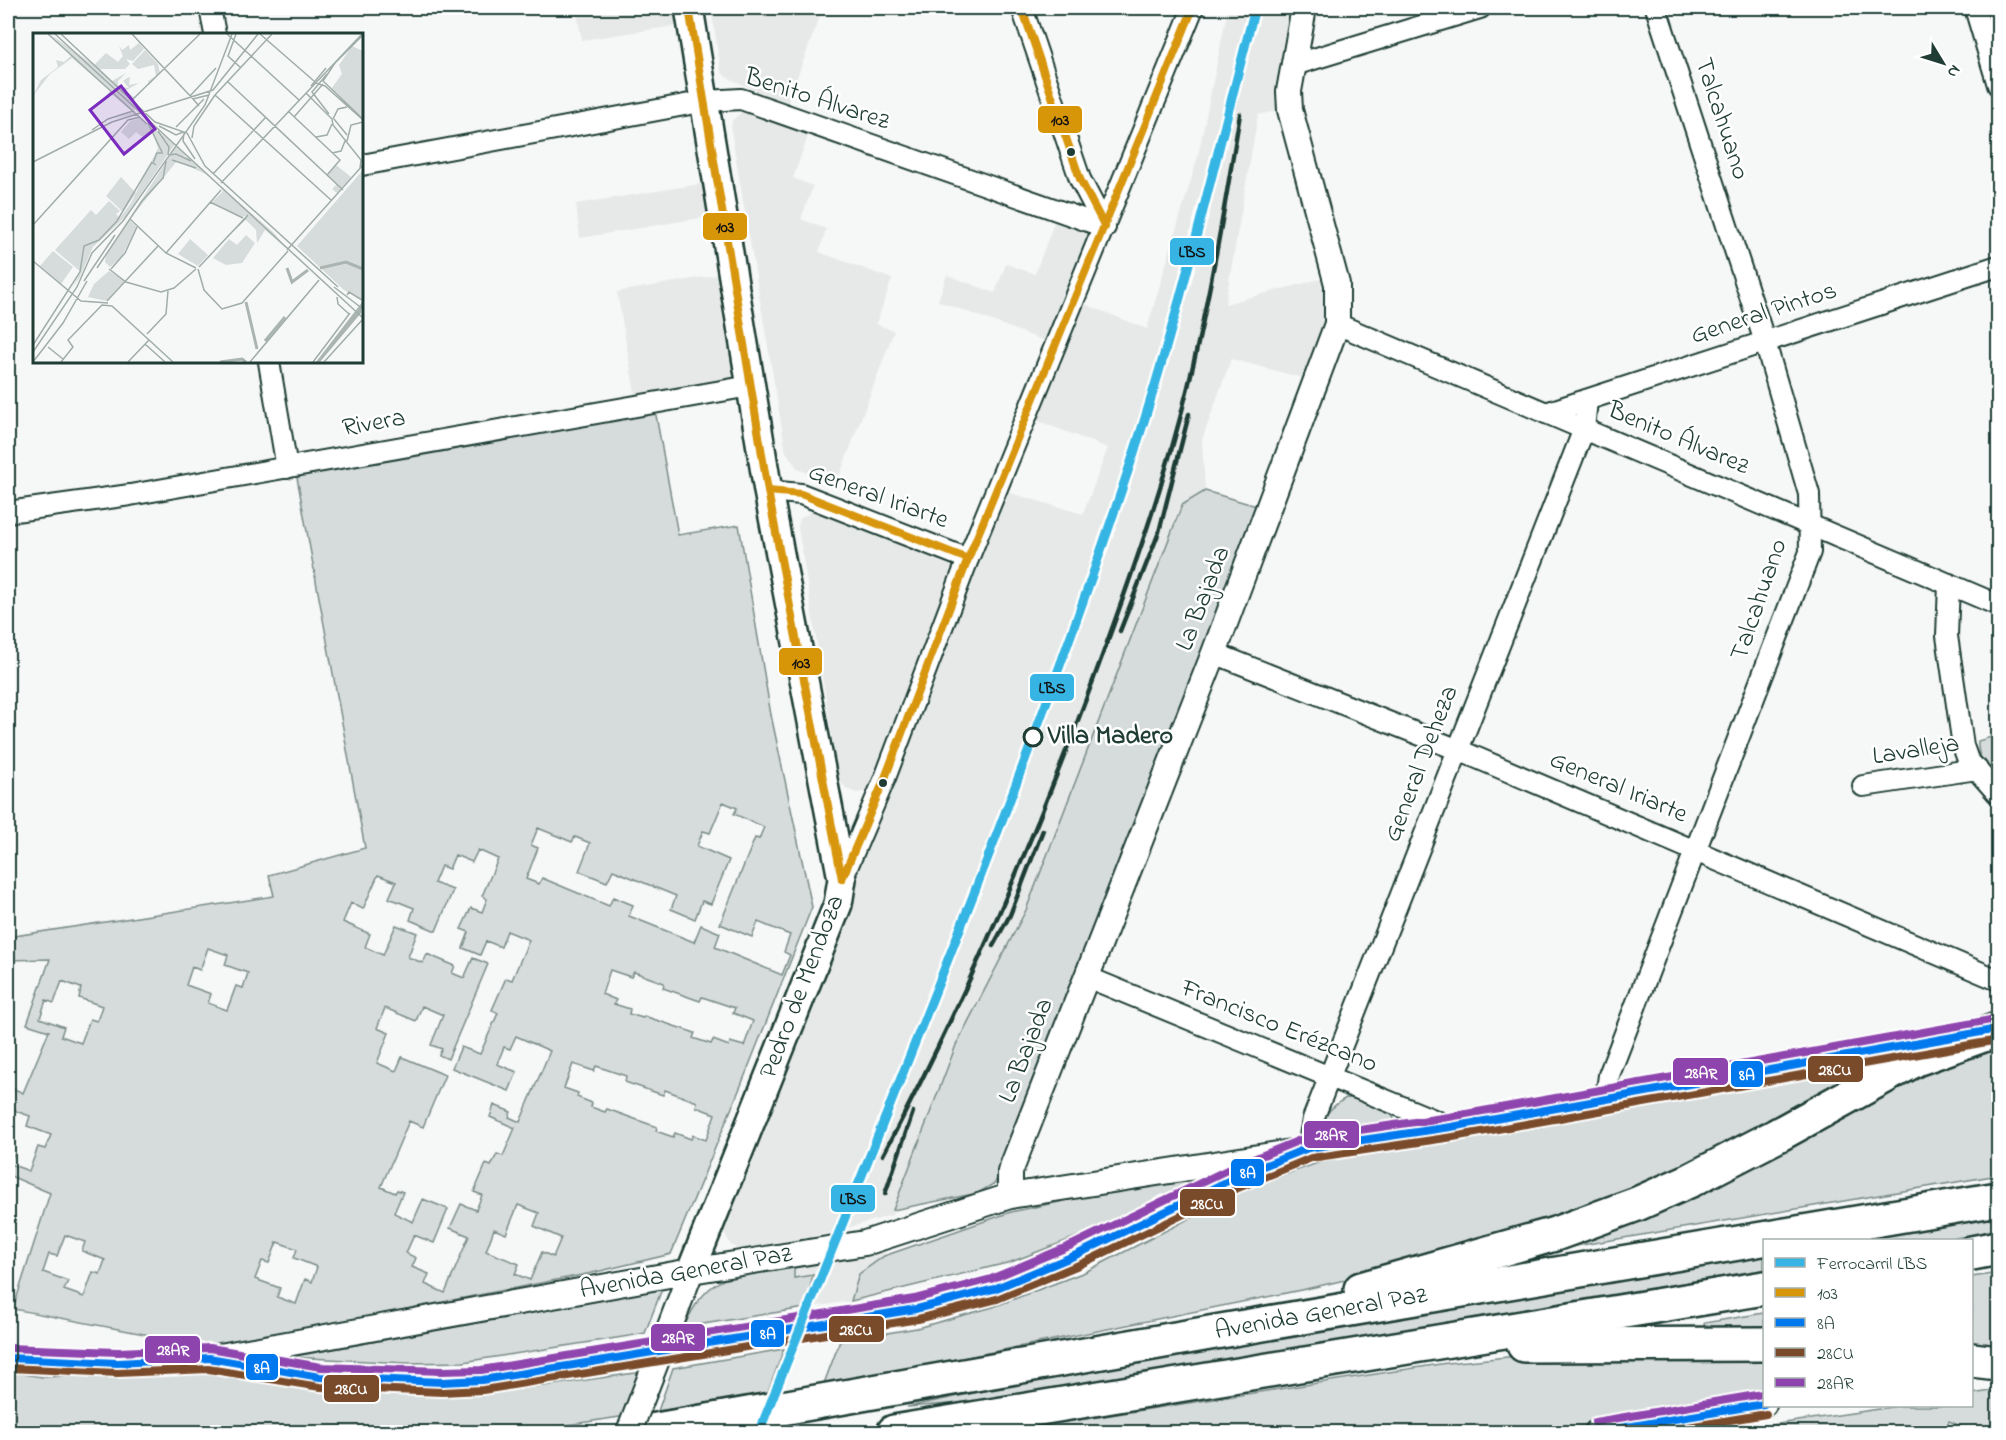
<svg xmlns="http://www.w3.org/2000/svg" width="2006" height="1440" font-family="'Indie Flower',sans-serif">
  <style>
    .built { fill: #e6e9e8 }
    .green { fill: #d6dcdb; stroke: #7a8c88; stroke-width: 1.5; fill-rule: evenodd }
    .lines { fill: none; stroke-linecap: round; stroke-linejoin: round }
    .minor-casing { stroke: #1f3d34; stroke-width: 24 }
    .tertiary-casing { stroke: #1f3d34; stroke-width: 28 }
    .secondary-casing { stroke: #1f3d34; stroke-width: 32 }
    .motorway-casing { stroke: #1f3d34; stroke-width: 38 }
    .minor { stroke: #fff; stroke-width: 20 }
    .tertiary { stroke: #fff; stroke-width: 24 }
    .secondary { stroke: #fff; stroke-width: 27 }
    .motorway { stroke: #fff; stroke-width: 33 }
    .rail { stroke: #1f3d34; stroke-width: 4.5 }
    .tertiary-bridge-casing { stroke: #1f3d34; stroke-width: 28; stroke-linecap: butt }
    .tertiary-bridge { stroke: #fff; stroke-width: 24 }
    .bus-1-casing { stroke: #fff; stroke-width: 12 }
    .bus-2-casing { stroke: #fff; stroke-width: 12 }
    .bus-3-casing { stroke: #fff; stroke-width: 12 }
    .bus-4-casing { stroke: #fff; stroke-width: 12 }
    .bus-1 { stroke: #d79608; stroke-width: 8 }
    .bus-2 { stroke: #0079ef; stroke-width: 8 }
    .bus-3 { stroke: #7a4b2a; stroke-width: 8 }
    .bus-4 { stroke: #8e44ad; stroke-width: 8 }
    .rail-1-casing { stroke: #fff; stroke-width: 14 }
    .rail-1 { stroke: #36b5e4; stroke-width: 9 }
    .bus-dot { fill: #1f3d34; stroke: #fff; stroke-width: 2 }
    .stop-dot { fill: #fff; stroke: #1f3d34; stroke-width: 3 }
    .labels { text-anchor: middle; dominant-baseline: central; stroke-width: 5; stroke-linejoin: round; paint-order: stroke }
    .street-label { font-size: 26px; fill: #1f3d34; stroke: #fff }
    .stop-label { font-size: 26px; font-weight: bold; fill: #1f3d34; stroke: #fff; text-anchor: start }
    .inset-river { fill: none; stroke: #aab5b1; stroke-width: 3 }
    .inset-road { fill: none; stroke: #a0ada9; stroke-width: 1.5 }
    .view { fill: #7b2cbf; fill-opacity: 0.15; stroke: #7b2cbf; stroke-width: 3 }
    .inset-edge { fill: none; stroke: #1f3d34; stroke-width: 3 }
    .line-badge { stroke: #fff; stroke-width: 2 }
    .badge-label { font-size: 16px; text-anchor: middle; font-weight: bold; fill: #fff }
    .pale-badge-label { font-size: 16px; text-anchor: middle; font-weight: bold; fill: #111 }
  </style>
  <rect width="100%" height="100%" fill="#f6f7f7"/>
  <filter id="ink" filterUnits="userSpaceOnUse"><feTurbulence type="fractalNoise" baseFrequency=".0167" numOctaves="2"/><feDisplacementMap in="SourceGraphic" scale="12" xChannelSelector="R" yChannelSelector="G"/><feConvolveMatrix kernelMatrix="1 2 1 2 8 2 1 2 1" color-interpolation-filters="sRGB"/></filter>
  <g filter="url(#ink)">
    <g class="built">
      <polygon points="576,8 678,8 681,25 582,40"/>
      <polygon points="711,8 823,8 787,104 726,77 721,71"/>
      <polygon points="1228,8 1296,8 1282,110 1258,115 1225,304 1328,277 1333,294 1311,380 1231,359 1202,440 1205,491 1182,505 1026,910 995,968 892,1215 830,1233 741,1250 731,1245 721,1226 728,1200 1006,492 1083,514 1108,448 1036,420 1082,303 1147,329 1198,156"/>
      <polygon points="744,110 810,130 793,178 813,186 801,219 826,229 819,252 892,279 876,324 894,331 836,485 798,469 786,452 731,130 732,121"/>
      <polygon points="707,183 712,216 580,238 576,204"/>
      <polygon points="1055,220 1093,234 1051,343 938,301 947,275 995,293 1006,264 1035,274"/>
      <polygon points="722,274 738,373 736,379 636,399 617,292"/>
      <polygon points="813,510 953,563 957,568 873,783 866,791 857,793 847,789 839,780 798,527 800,519"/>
      <polygon points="885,1251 884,1256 859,1274 851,1301 805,1308 813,1276 794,1279 794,1266"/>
    </g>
    <g class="green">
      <path d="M655 410 678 535 739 525 771 715 812 907 742 1083 671 1254 592 1273 212 1347 8 1308V1300L15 1303 50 1193 8 1175V1153L13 1155 10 1164 29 1171 38 1147 45 1149 51 1135 27 1126 30 1116 10 1109 8 1116V1086L23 1093 49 1031 27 1024 50 959 8 960V937L274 896 269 875 365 848 296 472ZM723 802 737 808 734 814 764 827 759 839 755 838 720 924 752 937 758 922 790 935 784 952 790 955 782 975 715 947 720 933 701 925 694 942 629 916 633 905 613 897 609 906 542 878 539 884 526 879 538 848 531 845 538 828 572 842 575 837 590 843 579 871 607 882 613 870 676 896 671 909 695 919 702 901 711 904 729 860 697 846 703 831 710 833ZM478 850 498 859 482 896 487 899 482 912 471 908 461 929 469 932 463 948 480 955 486 941 501 947 507 931 529 940 512 980 506 978 492 1010 498 1013 480 1054 461 1047 452 1068 509 1091 517 1072 497 1064 504 1047 510 1049 516 1036 550 1051 520 1122 509 1117 511 1112 494 1105 490 1117 515 1128 503 1156 497 1154 491 1166 486 1164 474 1192 482 1195 476 1210 461 1204 450 1228 469 1236 445 1293 425 1284 429 1274 412 1267 416 1258 406 1253 414 1235 434 1243 448 1209 423 1199 413 1222 394 1213 403 1192 397 1190 395 1193 381 1187 409 1121 423 1127 445 1075 402 1057 396 1071 377 1063 389 1033 377 1028 385 1008 416 1021 422 1006 443 1015 431 1045 442 1049 439 1055 448 1059 488 964 473 958 464 978 452 973 455 966 427 954 423 963 408 957 417 933 396 925 383 955 365 947 370 934 343 922 351 903 363 909 378 875 396 882 389 898 414 908 410 920 436 931 453 890 434 883 441 866 449 869 455 855 472 862ZM208 948 228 955 225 965 248 973 243 988 236 986 227 1010 208 1003 211 994 186 985 192 967 200 970ZM610 970 631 977 634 972 664 983 663 988 700 1001 702 997 735 1008 733 1013 753 1021 744 1046 730 1042 729 1046 713 1040 711 1044 693 1038 695 1033 644 1016 643 1018 629 1014 630 1009 614 1004 616 1000 602 994ZM62 981 81 988 79 998 102 1006 97 1021 90 1019 81 1043 61 1036 64 1027 40 1018 46 1000 54 1003ZM573 1064 594 1071 596 1066 626 1076 625 1082 663 1095 665 1090 697 1102 696 1107 715 1114 706 1140 693 1135 691 1139 675 1133 673 1137 656 1131 657 1127 607 1109 605 1112 591 1107 592 1103 577 1097 578 1093 564 1088ZM518 1205 539 1213 534 1226 561 1238 553 1257 542 1252 530 1280 515 1274 519 1264 486 1251 494 1229 506 1234ZM65 1235 85 1242 82 1251 105 1260 100 1274 93 1272 84 1297 64 1290 68 1281 43 1272 49 1254 57 1256ZM277 1242 297 1249 294 1258 317 1267 312 1282 305 1279 296 1304 277 1297 280 1288 255 1279 262 1261 269 1263Z"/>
      <polygon points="1205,491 1260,507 995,1183 978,1193 893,1210 956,1045 1026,910 1182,505"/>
      <path d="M1998 735V775C1985 764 1977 759 1978 741Z"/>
      <polygon points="1998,1039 1998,1175 1546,1251"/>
      <polygon points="1887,1064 1668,1183 1491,1246 1306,1289 823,1386 840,1341 917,1328 993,1307 1085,1272 1253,1186 1326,1160"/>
      <path d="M1346 1098C1362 1098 1397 1105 1395 1127L1333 1134 1321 1125C1326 1112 1334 1105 1346 1098Z"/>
      <polygon points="1222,1168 1115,1222 1011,1262 851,1301 859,1274 884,1256 1011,1212"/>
      <polygon points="1998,1217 1998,1231 1943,1240 1858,1240"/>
      <polygon points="1764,1256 1764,1271 1138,1375 962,1403 907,1407 1026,1382"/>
      <path d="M794 1266V1278L813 1275 805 1308 684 1327C710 1268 737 1276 794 1266Z"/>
      <polygon points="1998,1273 1998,1350 1972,1350 1972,1277"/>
      <polygon points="662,1289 645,1333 629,1336 463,1362 407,1363 290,1357"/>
      <polygon points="1764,1313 1764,1330 1705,1329 1704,1323"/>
      <polygon points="784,1349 767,1394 658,1411 673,1368"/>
      <polygon points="1588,1349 1764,1351 1764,1397 1542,1432 1001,1432 1447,1363"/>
      <path d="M208 1370C286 1383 364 1396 444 1395 510 1393 577 1381 643 1372L626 1416 521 1432H8V1372L43 1377Z"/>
      <polygon points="1998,1390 1998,1432 1973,1432 1949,1421 1944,1432 1724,1432 1899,1406 1972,1406 1972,1394"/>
    </g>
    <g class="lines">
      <defs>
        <g id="minor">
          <polyline points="210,8 215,34"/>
          <polyline points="1022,8 1080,179 1105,227"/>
          <polyline points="1975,8 1998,85"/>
          <polyline points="1294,65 1480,8"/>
          <polyline points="362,165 706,101 741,99 1105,227"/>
          <polyline points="1337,324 1998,605"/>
          <polyline points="269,362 287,468"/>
          <polyline points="1546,413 1998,266"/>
          <polyline points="768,491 801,494 968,559"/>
          <polyline points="8,512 130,495 750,386"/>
          <polyline points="1949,584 1947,636 1963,746 1968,760 1998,794"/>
          <polyline points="1214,653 1456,749 1998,980"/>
          <polyline points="1863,786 1977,769"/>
          <polyline points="842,879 885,778 968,559 1193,8"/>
          <polyline points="1087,977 1451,1127"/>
          <polyline points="1606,1098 1609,1075 1810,552 1809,494 1765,342 1656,8"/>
          <polyline points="1308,1148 1313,1119 1584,429 1587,400"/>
        </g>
        <g id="tertiary">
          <polyline points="1010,1196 1010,1172 1214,653 1337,324 1337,284 1290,110 1289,91 1304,8"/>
          <polyline points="669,1329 691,1271"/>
          <polyline points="8,1358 118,1363 209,1358 691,1271 865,1243 1010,1196 1451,1127 1937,1040"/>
          <polyline points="226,1360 320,1377 442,1382 482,1380 916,1309 994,1289 1033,1274 1267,1164"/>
          <polyline points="1597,1432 1764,1404"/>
        </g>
        <polyline id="secondary" points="689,8 768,491 842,879 838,904 691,1271"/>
        <g id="motorway">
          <polyline points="1972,1253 1998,1248"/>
          <polyline points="1361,1289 1555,1234 1637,1204 1691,1180 1776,1136 1916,1059 1997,1030"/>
          <polyline points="1524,1345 1764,1344"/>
          <polyline points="1972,1360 1998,1363"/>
          <polyline points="645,1432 1221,1331 1998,1199"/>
          <polyline points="894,1432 1764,1288"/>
        </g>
      </defs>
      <use href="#minor" class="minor-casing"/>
      <use href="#tertiary" class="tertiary-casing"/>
      <use href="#secondary" class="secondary-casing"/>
      <use href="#motorway" class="motorway-casing"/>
      <use href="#minor" class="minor"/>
      <use href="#tertiary" class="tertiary"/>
      <use href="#secondary" class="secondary"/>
      <use href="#motorway" class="motorway"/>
      <g class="rail">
        <polyline points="1120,631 1159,532 1189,414"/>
        <polyline points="993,946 1010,915 1043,830"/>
        <path d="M883 1155C965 1001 1033 841 1094 678 1129 583 1164 486 1188 387 1210 296 1225 205 1240 114"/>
        <polyline points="885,1194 913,1112"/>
      </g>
      <defs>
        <polyline id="tertiary-bridge" points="629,1432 669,1329"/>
      </defs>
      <use href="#tertiary-bridge" class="tertiary-bridge-casing"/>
      <use href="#tertiary-bridge" class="tertiary-bridge"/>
      <defs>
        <g id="bus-1">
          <polyline points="689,8 768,491 842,879"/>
          <polyline points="1022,8 1080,179 1105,227"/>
          <polyline points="768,491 801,494 968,559"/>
          <polyline points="842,879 885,778 968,559 1193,8"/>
        </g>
        <g id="bus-2">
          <polyline points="8,1358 118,1363 209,1358 320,1377 442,1382 482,1380 916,1309 994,1289 1076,1255 1234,1178 1308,1148 1451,1127 1998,1029"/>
          <polyline points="1597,1432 1764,1404"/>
        </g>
        <g id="bus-3">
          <polyline points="8,1368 118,1373 208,1369 320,1387 442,1392 483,1390 918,1319 997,1299 1081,1264 1238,1188 1311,1158 1453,1137 1998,1040"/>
          <polyline points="1658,1432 1766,1414"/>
        </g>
        <g id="bus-4">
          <polyline points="8,1348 118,1352 210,1348 321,1367 442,1371 481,1370 914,1299 991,1279 1072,1245 1229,1169 1305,1138 1449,1117 1996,1019"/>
          <polyline points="1595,1422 1762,1394"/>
        </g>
      </defs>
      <use href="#bus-1" class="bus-1-casing"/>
      <use href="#bus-2" class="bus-2-casing"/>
      <use href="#bus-3" class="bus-3-casing"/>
      <use href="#bus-4" class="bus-4-casing"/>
      <use href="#bus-1" class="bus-1"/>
      <use href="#bus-2" class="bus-2"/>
      <use href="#bus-3" class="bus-3"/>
      <use href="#bus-4" class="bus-4"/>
      <defs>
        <path id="rail-1" d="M759 1432C887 1110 1022 790 1131 462 1180 313 1215 160 1255 8"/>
      </defs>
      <use href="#rail-1" class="rail-1-casing"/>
      <use href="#rail-1" class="rail-1"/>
    </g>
  </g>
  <g class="bus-dot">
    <circle cx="1071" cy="152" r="5"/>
    <circle cx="883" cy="783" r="5"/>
  </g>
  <circle class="stop-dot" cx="1033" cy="737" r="9"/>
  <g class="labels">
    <g class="street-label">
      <text transform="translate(817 100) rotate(18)">Benito Álvarez</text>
      <text transform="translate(1721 119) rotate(72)">Talcahuano</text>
      <text transform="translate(1764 314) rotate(-18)">General Pintos</text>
      <text transform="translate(374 424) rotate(-10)">Rivera</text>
      <text transform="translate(1678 439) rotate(23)">Benito Álvarez</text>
      <text transform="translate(878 497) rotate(20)">General Iriarte</text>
      <text transform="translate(1204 599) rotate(-69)">La Bajada</text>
      <text transform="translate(1760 600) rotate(-71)">Talcahuano</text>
      <text transform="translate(1916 751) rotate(-9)">Lavalleja</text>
      <text transform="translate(1422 764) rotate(-69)">General Deheza</text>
      <text transform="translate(1618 788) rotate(23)">General Iriarte</text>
      <text transform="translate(803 987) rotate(-69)">Pedro de Mendoza</text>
      <text transform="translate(1279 1027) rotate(22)">Francisco Erézcano</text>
      <text transform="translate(1027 1051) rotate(-69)">La Bajada</text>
      <text transform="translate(686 1273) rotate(-10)">Avenida General Paz</text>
      <text transform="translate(1321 1314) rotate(-10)">Avenida General Paz</text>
    </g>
    <g class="stop-label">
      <text x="1048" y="737">Villa Madero</text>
    </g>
  </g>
  <g transform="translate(33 33)">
    <rect width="330" height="330" fill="#f6f7f7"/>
    <path d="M17 1 61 32 73 20 85 29 90 23 86 13 89 17 96 12 97 17 106 10 111 16 100 28 93 26 97 31 92 36H67L79 48 93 40 85 48V52L88 54 96 55 90 48 94 45 97 44 96 52 106 50 92 58 101 64 109 58 101 66 102 81 81 86 100 79 77 60 71 64 77 58 39 25 17 41 0 63 8 47 25 34 23 27 31 29 38 23ZM319 13 330 18V85L298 56 309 41 306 32ZM112 17 125 31 127 40 116 52 115 48 123 43 121 32 105 36 99 31ZM107 85 142 111 92 184 60 214 47 244 39 255 48 239 22 217 58 177 63 182 76 168 87 178 83 181 87 185 98 170 125 115 119 99 112 106 103 99 96 106 88 99 97 88ZM143 113 154 122 149 124 155 123 177 143 144 128 96 187 104 194 88 225 77 234 72 229 73 222ZM303 132 318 144 304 160 299 156 304 151 294 142ZM330 137V263L328 266 311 257 264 213ZM88 144 103 160 90 179 73 163ZM187 153 241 200 254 216 232 197 224 210 223 197 211 185 216 182 208 184 179 169 190 158ZM213 202 222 210 209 230 193 232 180 225 196 206 204 212ZM157 206 175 222 165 233 145 221ZM20 218 40 234 28 251 7 233ZM76 238 92 248 74 268 55 264 61 251Z" fill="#d6dcdb"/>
    <path d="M330 268 328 280 287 329H283Z" fill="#aab5b1"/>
    <path class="inset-river" d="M254 235 259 249 275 237M287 235 313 229 330 236M213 269 224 316M232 308 252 284M187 329 209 326 213 329"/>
    <path class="inset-road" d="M15 1 114 91M22 1 330 285M28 1 122 89 154 100 172 133 305 254M99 1 160 66M194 1 266 67M203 1 195 23 208 35M227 1 281 48M330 2 302 30 290 48 330 86M294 41 279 59 296 81M194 48 310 157M283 50 292 53 330 87M278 53 293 35M273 60 299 86 300 92 328 127 327 135M182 62 298 167M182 62 239 1M157 63 183 35M100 66 167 1M166 73 160 66 176 62M255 78 307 127 294 142M261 84 290 51M300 86 305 76 314 74M301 86 314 102M115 90 129 119M126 93 143 102 150 99M143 94 171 66M59 97 75 86 100 78M125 98 136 114 135 122M151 100 150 108 162 126M283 104 294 102 299 91M159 105 161 93 182 62M314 108 318 92 330 89M299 120 308 118 312 108M136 122 143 121 158 128M139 127 163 135M0 129 79 89 180 57 225 1M123 132 120 130 124 120H130M180 141 233 84M130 146 133 128M188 150 329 1M177 169 210 185M97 186 133 220M0 192 95 87 107 84M194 204 213 185M254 217 330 132M0 228 48 268 75 270M166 234 215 182M64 235 109 168 130 145M163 235 133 220 188 157M76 236 93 249 128 259 141 255 163 236M78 236 92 220 104 194M165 236 171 257 189 276 209 270 255 218M51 248 82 202M301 254 330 276M314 262 316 259 329 267M304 264 305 271 316 281M74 268 125 213M114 301 133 281 135 258M112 311 132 329M0 312 47 239 51 213 66 207 84 188 119 129M15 314 30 326M0 319 44 254 59 220 90 188 172 72 199 1M0 329 30 290 54 248M28 329 40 314 35 307 69 272 79 273 140 329M95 329 116 307M217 329 286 247M280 329 317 280M291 329 330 286"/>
    <path class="view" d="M88 53 122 96 91 121 57 77Z"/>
    <rect width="330" height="330" class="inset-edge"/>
  </g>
  <g class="line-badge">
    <rect x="1037" y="105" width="46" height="29" rx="6" fill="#d79608"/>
    <rect x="702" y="212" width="46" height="29" rx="6" fill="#d79608"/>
    <rect x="1169" y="237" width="46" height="29" rx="6" fill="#36b5e4"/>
    <rect x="778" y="647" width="45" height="29" rx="6" fill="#d79608"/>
    <rect x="1029" y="673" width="46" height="29" rx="6" fill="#36b5e4"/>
    <rect x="1807" y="1055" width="57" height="28" rx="6" fill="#7a4b2a"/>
    <rect x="1672" y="1057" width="57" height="29" rx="6" fill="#8e44ad"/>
    <rect x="1730" y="1060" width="34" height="28" rx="6" fill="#0079ef"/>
    <rect x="1303" y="1120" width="57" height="29" rx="6" fill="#8e44ad"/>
    <rect x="1230" y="1158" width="35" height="29" rx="6" fill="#0079ef"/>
    <rect x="830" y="1184" width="46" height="29" rx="6" fill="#36b5e4"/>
    <rect x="1179" y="1188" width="57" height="29" rx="6" fill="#7a4b2a"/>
    <rect x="828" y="1315" width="57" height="28" rx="6" fill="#7a4b2a"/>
    <rect x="750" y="1319" width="35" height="29" rx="6" fill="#0079ef"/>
    <rect x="650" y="1323" width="56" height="29" rx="6" fill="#8e44ad"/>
    <rect x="144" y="1335" width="57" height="29" rx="6" fill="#8e44ad"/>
    <rect x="245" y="1353" width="34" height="28" rx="6" fill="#0079ef"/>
    <rect x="323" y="1374" width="57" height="29" rx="6" fill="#7a4b2a"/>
  </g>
  <g class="badge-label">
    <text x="1835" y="1075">28CU</text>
    <text x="1701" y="1078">28AR</text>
    <text x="1747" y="1080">8A</text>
    <text x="1331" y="1140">28AR</text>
    <text x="1248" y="1178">8A</text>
    <text x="1207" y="1209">28CU</text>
    <text x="856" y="1335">28CU</text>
    <text x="768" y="1339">8A</text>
    <text x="678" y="1343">28AR</text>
    <text x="173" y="1355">28AR</text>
    <text x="262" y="1373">8A</text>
    <text x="351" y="1394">28CU</text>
  </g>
  <g class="pale-badge-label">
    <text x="1060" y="125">103</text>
    <text x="725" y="232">103</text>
    <text x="1192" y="257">LBS</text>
    <text x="801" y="668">103</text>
    <text x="1052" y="693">LBS</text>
    <text x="853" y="1204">LBS</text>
  </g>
  <rect width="2006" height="1440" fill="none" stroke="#fff" stroke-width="30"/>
  <rect x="15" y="15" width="1976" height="1410" fill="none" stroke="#1f3d34" stroke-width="2" filter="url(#ink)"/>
  <rect x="1763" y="1239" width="210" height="168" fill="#ffffff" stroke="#a5b1ae" stroke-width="1.5"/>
  <rect x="1775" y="1258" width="30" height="9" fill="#36b5e4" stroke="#a5b1ae" stroke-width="1.5"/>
  <text x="1817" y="1269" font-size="18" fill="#1f3d34">Ferrocarril LBS</text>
  <rect x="1775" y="1288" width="30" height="9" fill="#d79608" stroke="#a5b1ae" stroke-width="1.5"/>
  <text x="1817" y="1299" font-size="18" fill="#1f3d34">103</text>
  <rect x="1775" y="1318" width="30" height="9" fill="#0079ef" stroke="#a5b1ae" stroke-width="1.5"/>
  <text x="1817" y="1329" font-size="18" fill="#1f3d34">8A</text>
  <rect x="1775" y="1348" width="30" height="9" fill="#7a4b2a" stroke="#a5b1ae" stroke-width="1.5"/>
  <text x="1817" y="1359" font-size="18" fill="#1f3d34">28CU</text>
  <rect x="1775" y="1378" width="30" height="9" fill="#8e44ad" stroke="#a5b1ae" stroke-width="1.5"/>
  <text x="1817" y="1389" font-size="18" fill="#1f3d34">28AR</text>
  <g transform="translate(1943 63) rotate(128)" stroke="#ffffff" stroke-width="4.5" paint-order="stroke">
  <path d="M0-4.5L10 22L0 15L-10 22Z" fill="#1f3d34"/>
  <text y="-9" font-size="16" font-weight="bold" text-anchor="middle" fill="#1f3d34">N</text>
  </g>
</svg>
